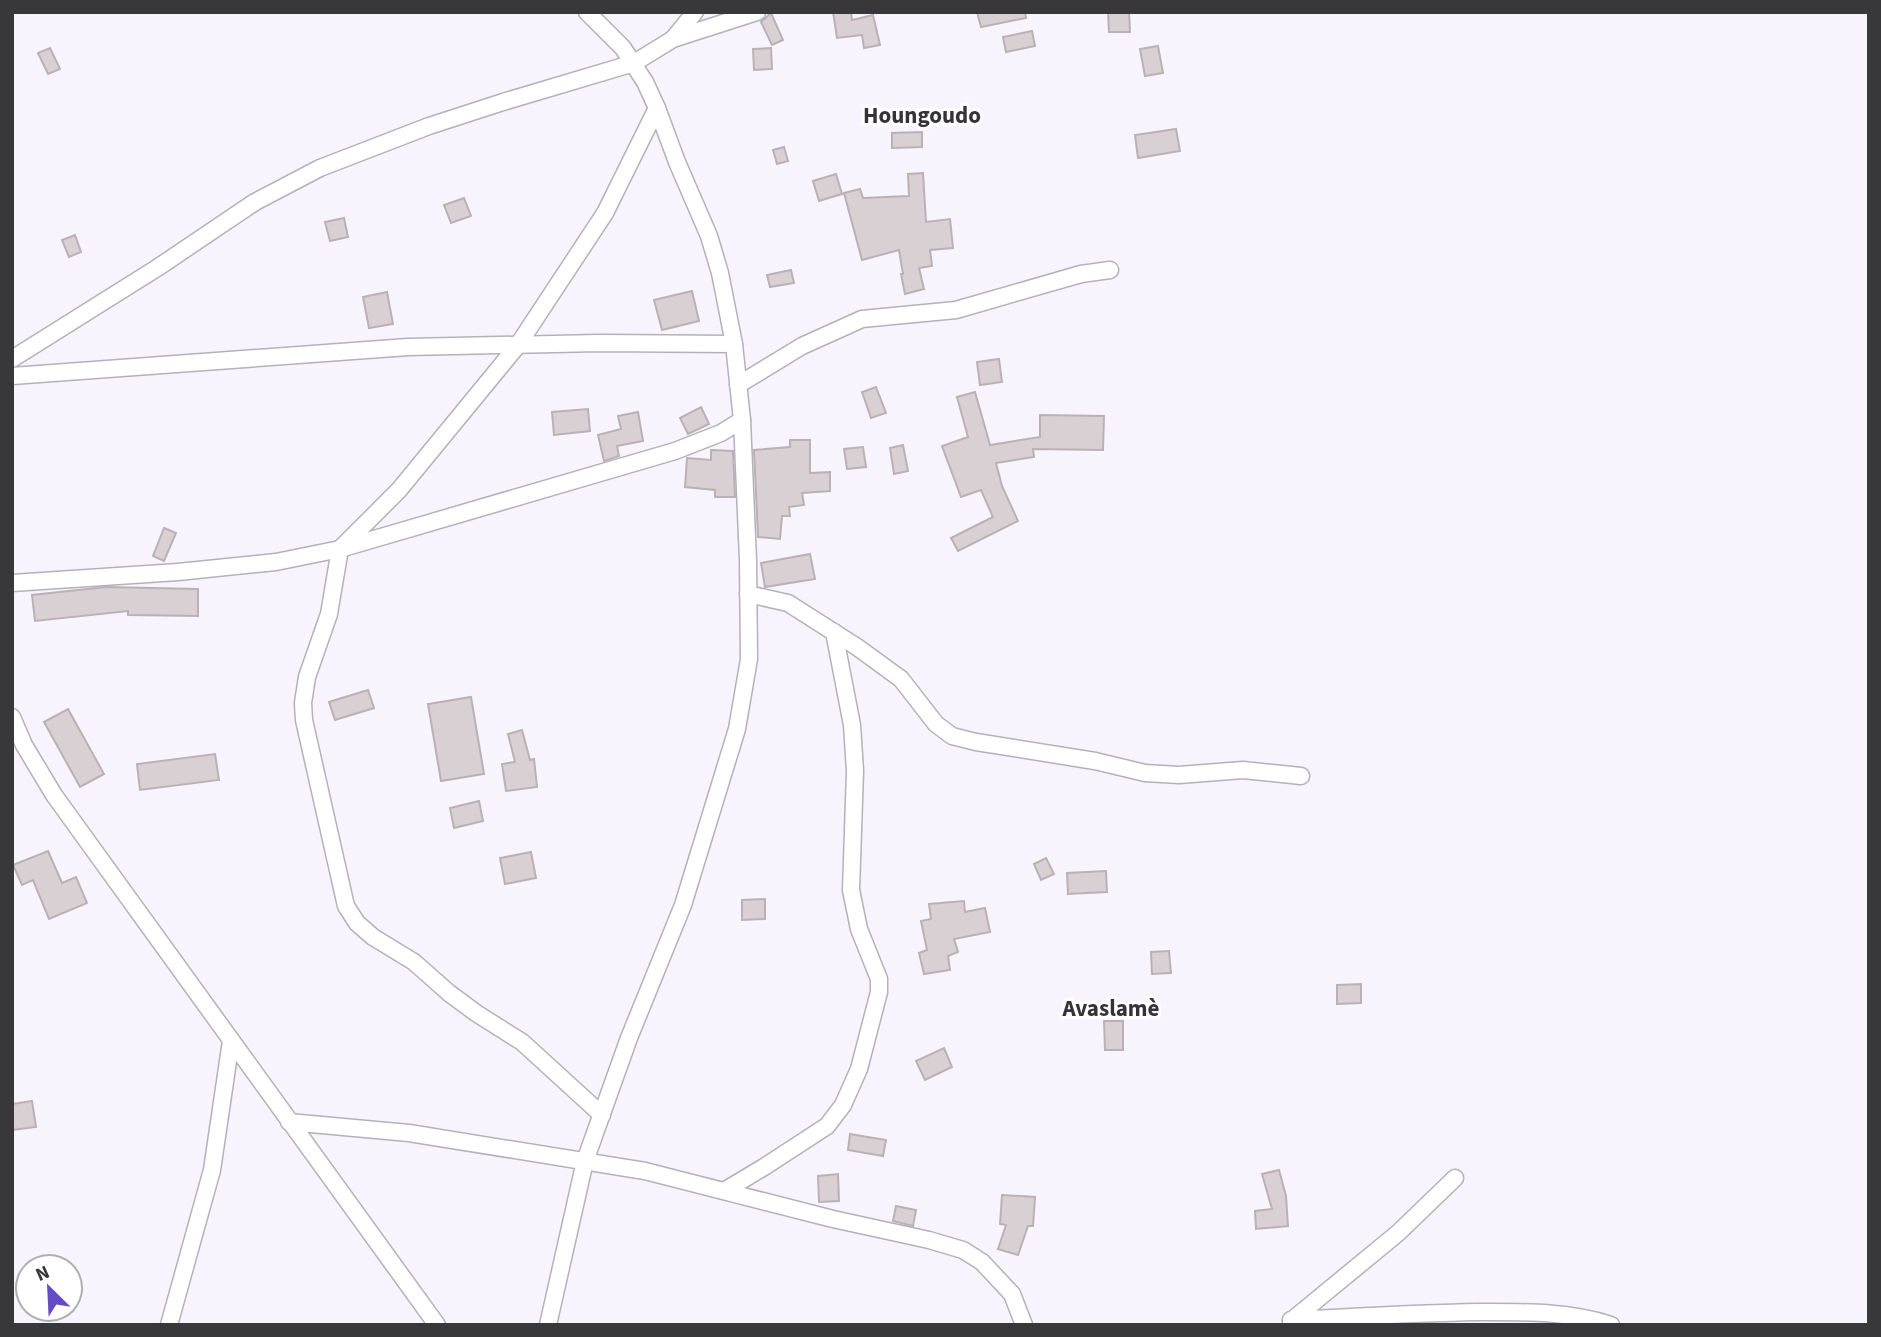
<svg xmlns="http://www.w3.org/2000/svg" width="1881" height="1337" font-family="'Source Sans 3',sans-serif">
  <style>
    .building { fill: #d9d0d4; stroke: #bab1b5; stroke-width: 2 }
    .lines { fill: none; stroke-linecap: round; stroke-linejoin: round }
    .minor-casing { stroke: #b4b1b9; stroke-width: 19 }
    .minor { stroke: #fff; stroke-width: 16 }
    .labels { text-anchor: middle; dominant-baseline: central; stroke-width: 6; stroke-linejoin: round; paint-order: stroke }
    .quarter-label { font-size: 23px; font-weight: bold; fill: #353339; stroke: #fff }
  </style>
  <rect width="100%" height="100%" fill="#f7f4fd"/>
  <g class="building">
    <polygon points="833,12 851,12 852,20 873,15 880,45 864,48 862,35 837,38"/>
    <polygon points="977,12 1025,12 1026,18 981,27"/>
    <polygon points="1108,12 1129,12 1130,32 1109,32"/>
    <polygon points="771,13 783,40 772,45 761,22"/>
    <polygon points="1032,31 1035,46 1006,52 1003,37"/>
    <polygon points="1158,46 1163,73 1145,76 1140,49"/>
    <polygon points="50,48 60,69 48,74 38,53"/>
    <polygon points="771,48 772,69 754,70 753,49"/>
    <polygon points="1176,129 1180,151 1138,158 1135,135"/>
    <polygon points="922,132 922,147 892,148 892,133"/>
    <polygon points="784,147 788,161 777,164 773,150"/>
    <polygon points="923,173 926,222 950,219 953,248 930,250 932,266 919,268 924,289 905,294 901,274 903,274 899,250 862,260 844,193 860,189 863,198 909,196 908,174"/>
    <polygon points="836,174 842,194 819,201 813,181"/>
    <polygon points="464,198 471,216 451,223 444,205"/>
    <polygon points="344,218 348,237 330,241 325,222"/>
    <polygon points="75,235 81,252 69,257 62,240"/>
    <polygon points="791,270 794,283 770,287 767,275"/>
    <polygon points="692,291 699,321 662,330 654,300"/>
    <polygon points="387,292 393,324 369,328 363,297"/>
    <polygon points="999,359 1002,382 980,385 977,362"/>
    <polygon points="876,387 886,413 871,418 862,392"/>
    <polygon points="975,392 990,445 1040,437 1040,415 1104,416 1103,450 1033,449 1034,457 996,463 1002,486 1018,521 958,551 951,538 993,517 981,490 961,497 942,446 968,437 957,397"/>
    <polygon points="701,407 709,424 688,434 680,418"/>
    <polygon points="588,409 590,431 554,435 552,412"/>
    <polygon points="638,412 643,441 617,446 619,456 604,461 598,435 621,429 618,416"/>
    <polygon points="790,440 810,440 810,473 830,472 830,491 802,493 804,505 789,507 790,516 782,516 780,539 758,537 754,450 790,447"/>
    <polygon points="903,445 908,471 894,474 890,448"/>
    <polygon points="863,447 866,467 847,469 844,449"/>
    <polygon points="711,450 733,451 735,497 715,497 715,490 685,487 687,458 711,460"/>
    <polygon points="164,528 176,533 164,561 153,556"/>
    <polygon points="810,554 815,579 765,587 761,563"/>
    <polygon points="106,587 198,589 198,616 128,615 128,611 35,621 32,595"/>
    <polygon points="368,690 374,708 335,720 329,702"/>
    <polygon points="471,697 484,774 441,781 428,704"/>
    <polygon points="68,709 104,774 80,787 44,722"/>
    <polygon points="522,730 530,760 534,759 537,787 506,791 502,764 515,762 508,734"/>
    <polygon points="215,754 219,780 140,790 137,764"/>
    <polygon points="479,801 483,821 454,828 450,808"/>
    <polygon points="48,851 62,883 76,877 87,903 49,919 33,880 22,885 13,865"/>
    <polygon points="531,852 536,878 505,884 500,858"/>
    <polygon points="1046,858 1054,874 1041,880 1034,864"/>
    <polygon points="1106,871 1107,892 1068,894 1067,873"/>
    <polygon points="765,899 765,919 742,920 742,900"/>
    <polygon points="964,901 965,912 985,908 990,932 954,939 958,952 948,956 950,970 924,974 919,953 927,950 921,921 931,919 929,904"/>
    <polygon points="1169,951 1171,973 1152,974 1151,952"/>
    <polygon points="1361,984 1361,1003 1337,1004 1337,985"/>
    <polygon points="1104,1021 1123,1021 1123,1050 1105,1050"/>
    <polygon points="944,1048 952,1067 925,1080 916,1061"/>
    <polygon points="32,1101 36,1127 12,1130 12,1104"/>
    <polygon points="850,1134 886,1140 883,1156 848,1150"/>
    <polygon points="1279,1170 1286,1196 1288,1226 1256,1229 1255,1211 1272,1209 1262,1174"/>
    <polygon points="838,1174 839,1201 819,1202 818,1176"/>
    <polygon points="1002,1195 1035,1197 1033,1226 1028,1226 1018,1255 998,1249 1006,1225 1000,1224"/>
    <polygon points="896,1206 916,1210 913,1226 893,1221"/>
  </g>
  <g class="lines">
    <defs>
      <g id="minor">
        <polyline points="673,39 695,12"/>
        <polyline points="12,359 157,268 255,202 320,168 429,126 503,102 634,63 673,39 757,12"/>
        <polyline points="12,376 408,347 599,343 734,344"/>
        <polyline points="738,385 802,346 862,319 956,310 1081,274 1110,270"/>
        <polyline points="12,583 178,572 276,562 340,549 675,451 721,433 742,420"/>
        <polyline points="748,594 788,603 857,647 901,679 936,724 952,736 976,742 1095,761 1145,773 1179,775 1243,770 1301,776"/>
        <polyline points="12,717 24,745 54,795 437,1325"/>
        <polyline points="602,1115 522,1042 476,1013 449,993 414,962 373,937 357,923 346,906 304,720 303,703 307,677 329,614 340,549 399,490 518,345 605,213 657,108"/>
        <polyline points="289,1122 409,1133 645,1171 833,1219 929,1240 963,1250 982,1262 1012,1294 1024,1325"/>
        <polyline points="724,1191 764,1167 827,1126 843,1105 859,1069 879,992 879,979 859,929 851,890 855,771 852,725 834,632"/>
        <path d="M1291 1320C1353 1317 1416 1313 1478 1312 1523 1312 1568 1311 1611 1325"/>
        <polyline points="1291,1321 1398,1233 1455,1178"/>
        <polyline points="169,1325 212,1170 231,1041"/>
        <polyline points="548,1325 585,1161 629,1038 683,905 737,729 749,659 748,560 742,420 734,344 720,273 709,236 677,162 657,108 645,82 623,48 587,12"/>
      </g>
    </defs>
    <use href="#minor" class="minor-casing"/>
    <use href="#minor" class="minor"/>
  </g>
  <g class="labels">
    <g class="quarter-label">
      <text x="922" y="115">Houngoudo</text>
      <text x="1111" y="1008">Avaslamè</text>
    </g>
  </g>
  <rect width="1881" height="1337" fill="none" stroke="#38373a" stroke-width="28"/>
  <g transform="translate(49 1288) rotate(336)"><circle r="33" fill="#ffffff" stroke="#afafb0" stroke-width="2"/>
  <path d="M0-5L12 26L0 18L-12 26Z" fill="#664bc4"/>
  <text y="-10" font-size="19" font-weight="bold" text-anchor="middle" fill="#38373a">N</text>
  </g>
</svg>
